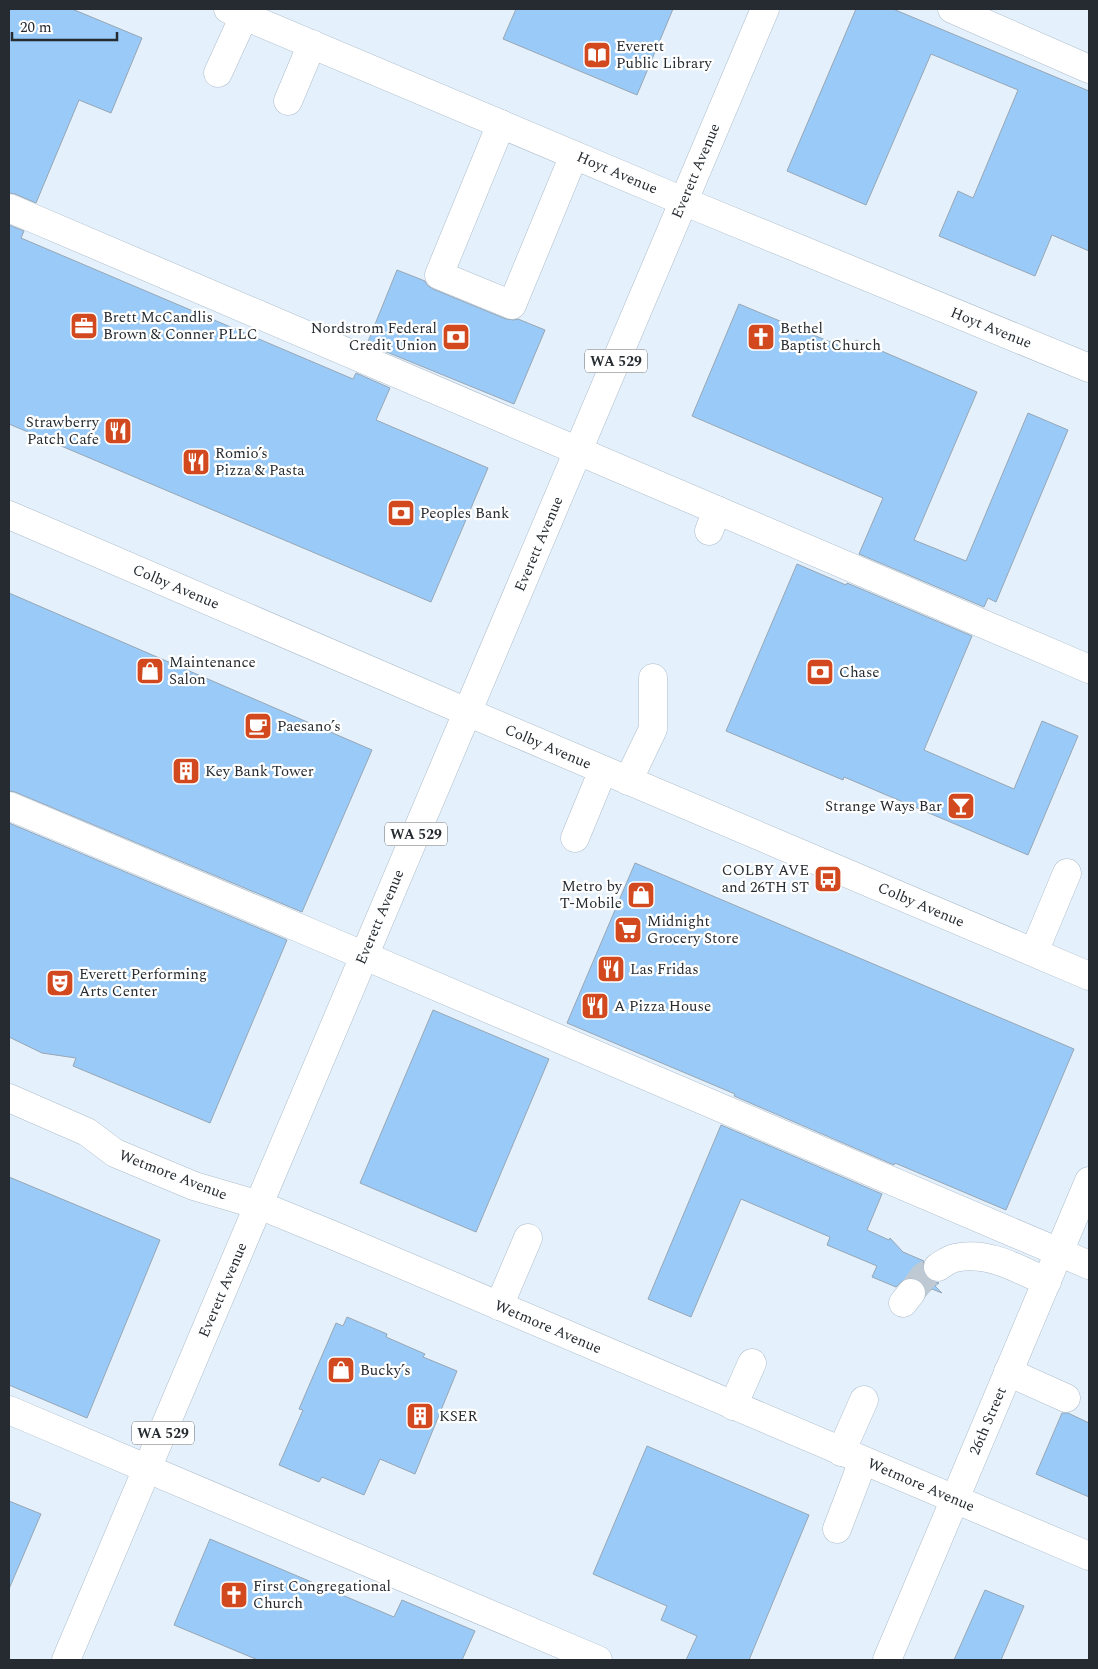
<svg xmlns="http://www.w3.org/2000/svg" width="1098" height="1669" font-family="Spectral,serif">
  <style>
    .building { fill: #9acbf8; stroke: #97a6b4 }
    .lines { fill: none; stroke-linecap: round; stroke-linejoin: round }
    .minor-tunnel { stroke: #bec9d4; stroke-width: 28; stroke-dasharray: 28 14; stroke-linecap: butt }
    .minor-casing { stroke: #adbcca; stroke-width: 29 }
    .major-casing { stroke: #adbcca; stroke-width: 29 }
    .minor { stroke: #fff; stroke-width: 28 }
    .major { stroke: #fff; stroke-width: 28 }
    .labels { text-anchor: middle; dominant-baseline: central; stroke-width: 4.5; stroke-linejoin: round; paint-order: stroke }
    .shield { fill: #fff; stroke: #666b6e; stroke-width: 1 }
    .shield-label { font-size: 14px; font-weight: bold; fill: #252b30 }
    .poi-label { font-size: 15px; fill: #252b30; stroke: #fff; text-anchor: start }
    .street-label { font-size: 15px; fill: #252b30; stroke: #fff }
  </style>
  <rect width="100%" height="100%" fill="#e4f1fd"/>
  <g class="building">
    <polygon points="9,9 72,9 142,38 111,113 79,100 36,203 15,194 9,193"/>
    <polygon points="516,9 673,9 637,95 503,39"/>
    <polygon points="856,9 893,9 1089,91 1089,251 1052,235 1035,276 939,236 958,191 973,198 1018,90 931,54 866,205 787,171"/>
    <polygon points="9,225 24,231 21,238 353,379 356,373 390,388 376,420 488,468 431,602 9,424"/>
    <polygon points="397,270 425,281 427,285 433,289 506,319 514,320 518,319 545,330 514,404 367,344"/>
    <polygon points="739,304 852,351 856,340 977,392 914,540 966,561 1028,413 1068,430 996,602 988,598 984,607 859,554 883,498 692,416"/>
    <polygon points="797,564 846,585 847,583 972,636 924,750 1014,789 1042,721 1078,736 1028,855 844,777 843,780 726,731"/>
    <polygon points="9,593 372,750 302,912 15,792 9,791"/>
    <polygon points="9,823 287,940 210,1123 73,1066 76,1058 42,1053 9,1037"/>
    <polygon points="635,863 1074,1049 1006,1210 895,1163 894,1165 734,1096 735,1094 567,1023"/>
    <polygon points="433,1010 549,1059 476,1232 360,1183"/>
    <polygon points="721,1125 882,1194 867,1230 889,1240 890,1238 903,1252 924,1261 922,1268 925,1275 930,1281 939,1283 935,1286 942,1293 932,1289 926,1294 925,1287 921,1281 914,1278 905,1279 896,1287 872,1277 877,1266 827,1245 830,1237 741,1199 691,1317 648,1299"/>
    <polygon points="9,1177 160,1240 87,1418 9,1385"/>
    <polygon points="347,1317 387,1334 386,1337 425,1354 423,1357 457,1371 415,1474 380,1459 364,1495 322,1477 319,1482 279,1465 303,1410 299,1409 336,1323 343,1326"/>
    <polygon points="1062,1413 1068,1413 1089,1423 1089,1497 1036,1474"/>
    <polygon points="647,1446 809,1515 749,1660 686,1660 697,1636 661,1620 667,1606 593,1574"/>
    <polygon points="9,1501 41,1514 9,1589"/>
    <polygon points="210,1539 394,1617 402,1600 475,1631 462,1660 258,1660 174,1625"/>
    <polygon points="985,1590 1024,1606 1001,1660 954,1660"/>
  </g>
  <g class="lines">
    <polyline class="minor-tunnel" points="911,1293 924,1276 938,1267"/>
    <defs>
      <g id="minor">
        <polyline points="228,9 683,201 1089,368"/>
        <polyline points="952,9 1089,69"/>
        <polyline points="218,73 244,16"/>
        <polyline points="288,101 312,44"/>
        <polyline points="501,124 439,275 512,305 574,155"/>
        <polyline points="9,208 1089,669"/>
        <polyline points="709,531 717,510"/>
        <polyline points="628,781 653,729 653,678"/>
        <polyline points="9,806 304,930 1089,1265"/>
        <polyline points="575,838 603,770"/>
        <polyline points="1034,952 1067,873"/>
        <polyline points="9,1098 87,1132 115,1153 194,1186 259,1205 330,1234 1089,1556"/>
        <path d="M938 1267C943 1264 949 1259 955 1258 987 1250 1018 1269 1047 1282"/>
        <polyline points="903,1303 911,1293"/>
        <polyline points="499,1306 528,1238"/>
        <polyline points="1008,1372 1066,1398"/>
        <polyline points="733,1406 752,1363"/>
        <polyline points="9,1410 598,1660"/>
        <polyline points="841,1452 864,1400"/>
        <polyline points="837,1529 863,1461"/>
        <polyline points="887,1660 1089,1181"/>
      </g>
      <g id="major">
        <polyline points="9,515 467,712 1089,976"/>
        <polyline points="66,1660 765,9"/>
      </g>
    </defs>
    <use href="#minor" class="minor-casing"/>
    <use href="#major" class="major-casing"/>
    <use href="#minor" class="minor"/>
    <use href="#major" class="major"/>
  </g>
  <defs>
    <symbol id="library-square" viewBox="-11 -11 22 22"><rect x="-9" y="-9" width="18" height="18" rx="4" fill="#d24920" stroke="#fff"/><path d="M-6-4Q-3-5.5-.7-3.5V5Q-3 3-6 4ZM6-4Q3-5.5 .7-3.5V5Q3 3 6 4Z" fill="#fff"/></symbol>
    <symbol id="office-square" viewBox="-11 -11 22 22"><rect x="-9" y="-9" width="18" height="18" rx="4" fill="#d24920" stroke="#fff"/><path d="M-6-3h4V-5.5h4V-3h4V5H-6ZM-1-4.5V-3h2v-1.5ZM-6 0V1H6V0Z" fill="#fff"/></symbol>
    <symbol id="bank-square" viewBox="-11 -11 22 22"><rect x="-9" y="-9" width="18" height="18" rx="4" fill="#d24920" stroke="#fff"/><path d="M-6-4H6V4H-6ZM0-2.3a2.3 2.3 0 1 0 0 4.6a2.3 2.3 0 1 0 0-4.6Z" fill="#fff"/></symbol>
    <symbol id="church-square" viewBox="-11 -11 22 22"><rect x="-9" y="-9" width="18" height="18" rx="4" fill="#d24920" stroke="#fff"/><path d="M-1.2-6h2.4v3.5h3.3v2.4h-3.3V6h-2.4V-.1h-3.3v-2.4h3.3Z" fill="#fff"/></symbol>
    <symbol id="restaurant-square" viewBox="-11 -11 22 22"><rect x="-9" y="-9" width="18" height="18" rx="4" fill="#d24920" stroke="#fff"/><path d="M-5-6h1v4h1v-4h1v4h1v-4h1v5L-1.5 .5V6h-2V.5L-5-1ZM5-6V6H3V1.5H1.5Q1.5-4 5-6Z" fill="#fff"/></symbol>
    <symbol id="shop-square" viewBox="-11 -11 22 22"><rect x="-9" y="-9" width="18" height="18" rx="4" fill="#d24920" stroke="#fff"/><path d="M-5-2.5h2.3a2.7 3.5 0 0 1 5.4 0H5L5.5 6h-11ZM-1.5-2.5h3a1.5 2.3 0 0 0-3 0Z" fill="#fff"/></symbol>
    <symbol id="cafe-square" viewBox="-11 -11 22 22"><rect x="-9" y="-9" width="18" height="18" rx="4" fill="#d24920" stroke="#fff"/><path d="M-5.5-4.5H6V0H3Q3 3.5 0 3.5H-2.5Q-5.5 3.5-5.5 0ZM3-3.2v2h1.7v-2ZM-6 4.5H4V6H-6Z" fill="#fff"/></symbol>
    <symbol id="building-square" viewBox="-11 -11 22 22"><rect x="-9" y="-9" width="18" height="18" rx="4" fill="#d24920" stroke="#fff"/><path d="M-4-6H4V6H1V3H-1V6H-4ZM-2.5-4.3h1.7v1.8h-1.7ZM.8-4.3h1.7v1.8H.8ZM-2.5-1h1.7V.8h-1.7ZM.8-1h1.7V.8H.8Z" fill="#fff"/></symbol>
    <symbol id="bar-square" viewBox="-11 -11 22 22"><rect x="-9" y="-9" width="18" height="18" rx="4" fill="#d24920" stroke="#fff"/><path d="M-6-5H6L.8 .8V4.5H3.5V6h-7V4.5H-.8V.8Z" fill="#fff"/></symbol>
    <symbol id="bus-square" viewBox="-11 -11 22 22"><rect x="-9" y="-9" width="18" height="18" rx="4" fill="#d24920" stroke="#fff"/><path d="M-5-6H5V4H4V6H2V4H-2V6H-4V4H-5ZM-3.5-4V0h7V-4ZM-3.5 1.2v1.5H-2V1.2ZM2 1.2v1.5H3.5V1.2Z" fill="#fff"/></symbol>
    <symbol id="supermarket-square" viewBox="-11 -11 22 22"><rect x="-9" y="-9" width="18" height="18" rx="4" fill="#d24920" stroke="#fff"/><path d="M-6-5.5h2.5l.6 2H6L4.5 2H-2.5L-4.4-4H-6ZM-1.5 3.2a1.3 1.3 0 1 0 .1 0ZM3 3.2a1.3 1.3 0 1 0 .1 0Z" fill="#fff"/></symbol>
    <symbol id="theatre-square" viewBox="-11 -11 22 22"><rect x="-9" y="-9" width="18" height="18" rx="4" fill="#d24920" stroke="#fff"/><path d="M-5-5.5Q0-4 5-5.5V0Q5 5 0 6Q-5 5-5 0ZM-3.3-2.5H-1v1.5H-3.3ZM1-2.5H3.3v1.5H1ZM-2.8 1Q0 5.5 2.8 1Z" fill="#fff"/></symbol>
  </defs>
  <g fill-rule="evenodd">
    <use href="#library-square" x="581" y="39" width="32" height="32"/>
    <use href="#office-square" x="68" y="310" width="32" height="32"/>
    <use href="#bank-square" x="440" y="321" width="32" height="32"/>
    <use href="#church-square" x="745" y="321" width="32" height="32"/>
    <use href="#restaurant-square" x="102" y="415" width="32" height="32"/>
    <use href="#restaurant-square" x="180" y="446" width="32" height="32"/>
    <use href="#bank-square" x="385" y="497" width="32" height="32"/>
    <use href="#shop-square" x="134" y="655" width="32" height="32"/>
    <use href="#bank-square" x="804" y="656" width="32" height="32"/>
    <use href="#cafe-square" x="242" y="710" width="32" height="32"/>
    <use href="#building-square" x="170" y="755" width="32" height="32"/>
    <use href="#bar-square" x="945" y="790" width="32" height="32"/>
    <use href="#bus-square" x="812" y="863" width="32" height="32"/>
    <use href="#shop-square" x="625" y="879" width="32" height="32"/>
    <use href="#supermarket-square" x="612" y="914" width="32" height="32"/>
    <use href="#restaurant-square" x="595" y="953" width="32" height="32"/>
    <use href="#theatre-square" x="44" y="967" width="32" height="32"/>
    <use href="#restaurant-square" x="579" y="990" width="32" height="32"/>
    <use href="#shop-square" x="325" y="1354" width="32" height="32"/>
    <use href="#building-square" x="404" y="1400" width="32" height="32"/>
    <use href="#church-square" x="218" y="1579" width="32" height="32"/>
  </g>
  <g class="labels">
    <g class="shield">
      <rect x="585" y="349.5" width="62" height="23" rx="4"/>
      <rect x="385" y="822.5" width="62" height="23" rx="4"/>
      <rect x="132" y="1421.5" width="62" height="23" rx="4"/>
    </g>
    <g class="shield-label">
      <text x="616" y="361">WA 529</text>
      <text x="416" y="834">WA 529</text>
      <text x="163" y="1433">WA 529</text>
    </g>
    <g class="poi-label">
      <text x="616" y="46">Everett<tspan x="616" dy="17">Public Library</tspan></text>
      <text x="103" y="317">Brett McCandlis<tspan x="103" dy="17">Brown &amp; Conner PLLC</tspan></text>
      <text x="437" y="328" text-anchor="end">Nordstrom Federal<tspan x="437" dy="17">Credit Union</tspan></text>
      <text x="780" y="328">Bethel<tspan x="780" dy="17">Baptist Church</tspan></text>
      <text x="99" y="422" text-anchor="end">Strawberry<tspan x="99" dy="17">Patch Cafe</tspan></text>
      <text x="215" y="453">Romio’s<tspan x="215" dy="17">Pizza &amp; Pasta</tspan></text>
      <text x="420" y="513">Peoples Bank</text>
      <text x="169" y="662">Maintenance<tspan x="169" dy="17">Salon</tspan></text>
      <text x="839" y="672">Chase</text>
      <text x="277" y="726">Paesano’s</text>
      <text x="205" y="771">Key Bank Tower</text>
      <text x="942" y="806" text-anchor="end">Strange Ways Bar</text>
      <text x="809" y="870" text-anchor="end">COLBY AVE<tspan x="809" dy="17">and 26TH ST</tspan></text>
      <text x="622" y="886" text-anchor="end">Metro by<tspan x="622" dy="17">T-Mobile</tspan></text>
      <text x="647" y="921">Midnight<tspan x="647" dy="17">Grocery Store</tspan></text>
      <text x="630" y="969">Las Fridas</text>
      <text x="79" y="974">Everett Performing<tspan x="79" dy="17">Arts Center</tspan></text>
      <text x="614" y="1006">A Pizza House</text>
      <text x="360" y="1370">Bucky’s</text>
      <text x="439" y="1416">KSER</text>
      <text x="253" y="1586">First Congregational<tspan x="253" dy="17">Church</tspan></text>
    </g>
    <g class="street-label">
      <text transform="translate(696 171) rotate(-67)">Everett Avenue</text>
      <text transform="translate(617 173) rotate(23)">Hoyt Avenue</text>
      <text transform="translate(991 328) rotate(22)">Hoyt Avenue</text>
      <text transform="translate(539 544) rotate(-67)">Everett Avenue</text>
      <text transform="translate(176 587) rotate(23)">Colby Avenue</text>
      <text transform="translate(548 747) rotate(23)">Colby Avenue</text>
      <text transform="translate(921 905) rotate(23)">Colby Avenue</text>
      <text transform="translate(380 917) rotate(-67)">Everett Avenue</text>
      <text transform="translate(173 1175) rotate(21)">Wetmore Avenue</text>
      <text transform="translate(223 1290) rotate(-67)">Everett Avenue</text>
      <text transform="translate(548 1327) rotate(23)">Wetmore Avenue</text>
      <text transform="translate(988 1421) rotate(-67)">26th Street</text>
      <text transform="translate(921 1485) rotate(23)">Wetmore Avenue</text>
    </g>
  </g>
  <rect width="1098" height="1669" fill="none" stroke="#252b30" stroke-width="20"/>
  <path d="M12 32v8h105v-8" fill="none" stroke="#252b30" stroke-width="2.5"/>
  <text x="20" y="32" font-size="15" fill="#252b30" stroke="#ffffff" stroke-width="4" paint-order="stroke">20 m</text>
</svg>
